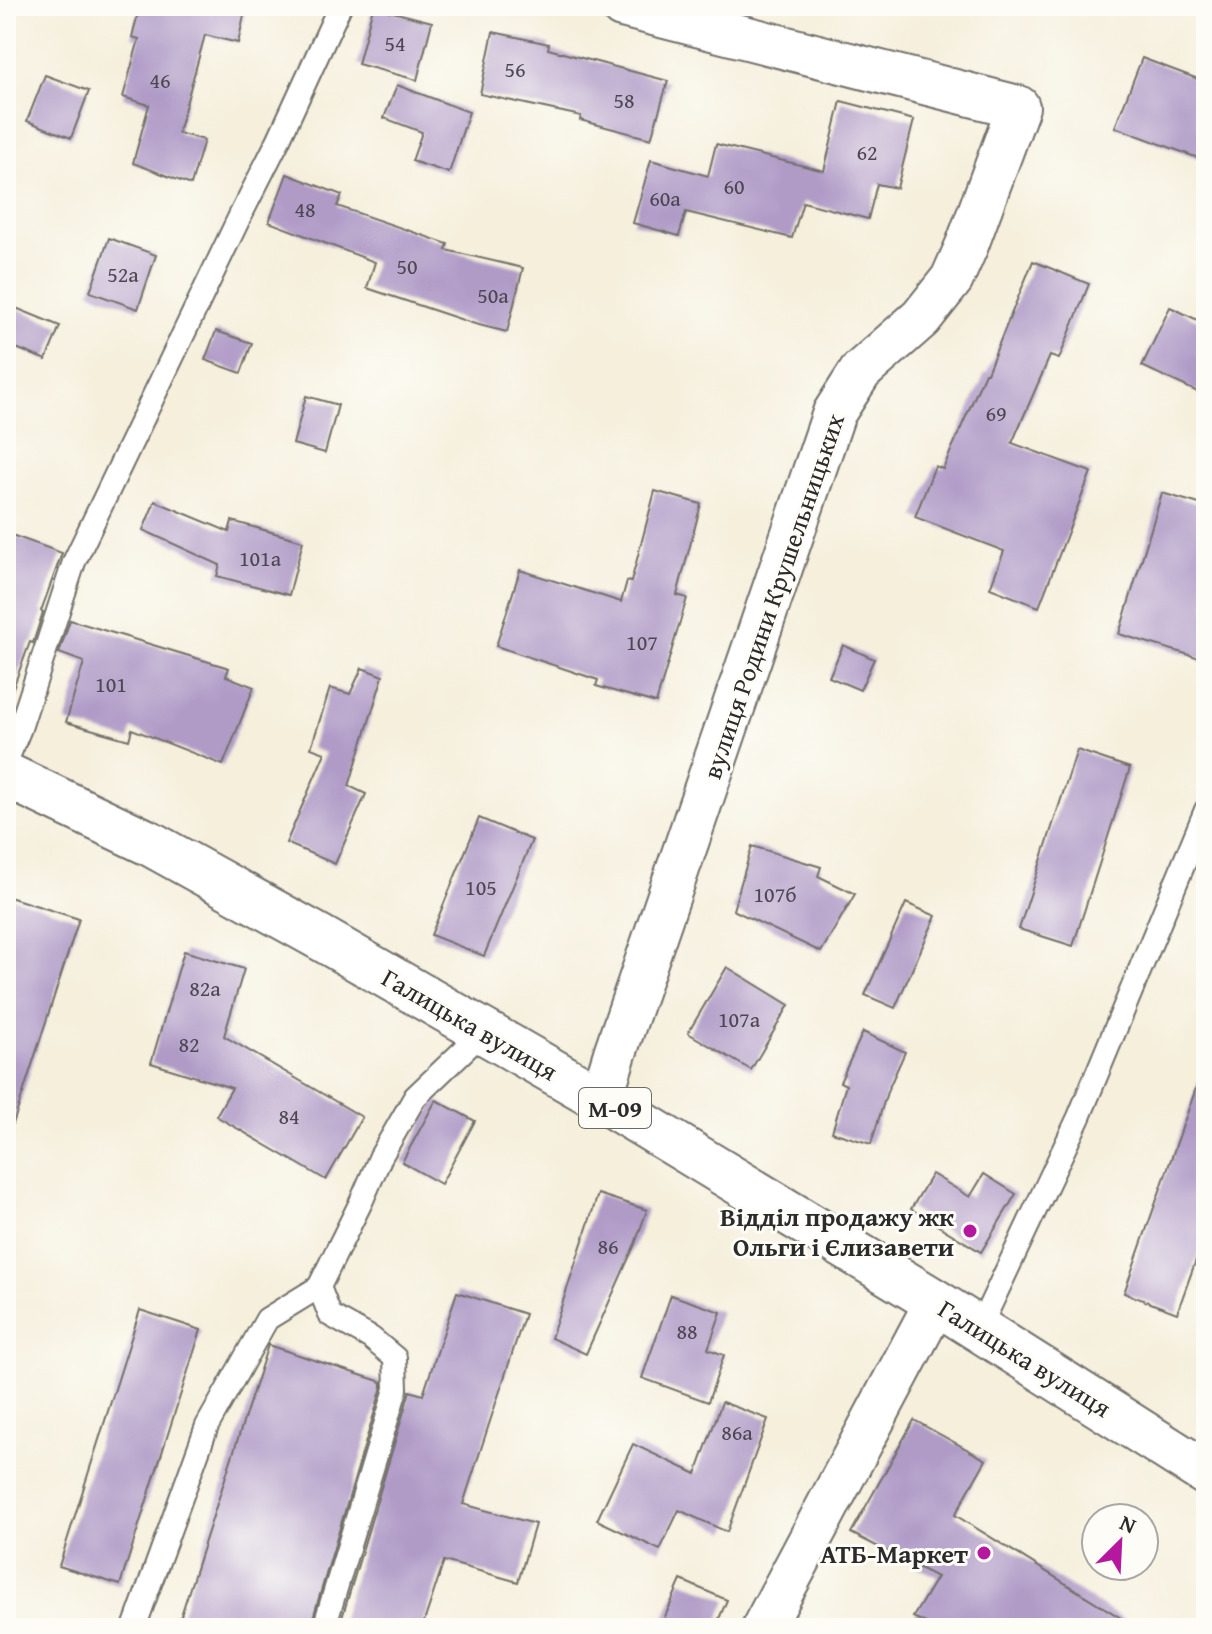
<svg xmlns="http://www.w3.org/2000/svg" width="1212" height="1634" font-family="'Gentium Book Plus',serif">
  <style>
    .building { fill: #b09bc7 }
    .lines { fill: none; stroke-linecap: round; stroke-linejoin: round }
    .lane-casing { stroke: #727069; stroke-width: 26 }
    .street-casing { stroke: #727069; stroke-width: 46 }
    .primary-casing { stroke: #727069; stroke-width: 48 }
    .lane { stroke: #fff; stroke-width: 22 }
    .street { stroke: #fff; stroke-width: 42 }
    .primary { stroke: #fff; stroke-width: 44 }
    .poi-dot { fill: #b5179e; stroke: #fdfcf7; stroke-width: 3 }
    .labels { text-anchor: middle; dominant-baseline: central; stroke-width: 6; stroke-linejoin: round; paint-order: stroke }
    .number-label { font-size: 22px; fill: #4c4752 }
    .shield { fill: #fdfcf7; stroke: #6a6a68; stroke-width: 2 }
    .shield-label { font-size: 24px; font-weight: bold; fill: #2b2b2b }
    .street-label { font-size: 26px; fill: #2b2b2b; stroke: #fdfcf7 }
    .poi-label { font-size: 26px; font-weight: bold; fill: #2b2b2b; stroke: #fdfcf7; text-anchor: end }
  </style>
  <rect width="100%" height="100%" fill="#fdfcf7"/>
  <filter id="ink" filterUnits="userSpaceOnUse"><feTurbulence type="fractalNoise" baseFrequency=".0125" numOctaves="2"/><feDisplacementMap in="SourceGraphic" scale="16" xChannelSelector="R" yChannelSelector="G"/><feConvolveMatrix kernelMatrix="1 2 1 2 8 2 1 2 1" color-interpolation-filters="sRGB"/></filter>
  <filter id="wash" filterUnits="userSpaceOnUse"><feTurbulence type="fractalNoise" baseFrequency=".006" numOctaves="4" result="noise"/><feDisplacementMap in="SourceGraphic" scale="32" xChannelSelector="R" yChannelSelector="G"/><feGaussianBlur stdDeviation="1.8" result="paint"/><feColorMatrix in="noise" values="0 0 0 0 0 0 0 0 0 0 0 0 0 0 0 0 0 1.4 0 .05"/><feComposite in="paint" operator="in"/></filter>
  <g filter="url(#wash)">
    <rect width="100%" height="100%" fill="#f5efdc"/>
    <g id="blocks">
      <g class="building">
        <polygon points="140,6 246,6 238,43 205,35 178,133 204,140 191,185 133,163 149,105 123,97 139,39 132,37"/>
        <polygon points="373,7 432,22 417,80 358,64"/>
        <polygon points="493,32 549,44 548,49 668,81 651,139 580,120 581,116 480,94"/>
        <polygon points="1142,58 1206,82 1206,161 1115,127"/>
        <polygon points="45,75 89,91 71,138 27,121"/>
        <polygon points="397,85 469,112 449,173 412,161 422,132 384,118"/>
        <polygon points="841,101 914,120 897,188 877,184 868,219 803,202 792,238 686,212 679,236 633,223 651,160 708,176 716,144 824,171"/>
        <polygon points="287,174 342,195 337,206 448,244 446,250 523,268 507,332 475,324 367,288 375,262 269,222"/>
        <polygon points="109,238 156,255 138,309 90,292"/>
        <polygon points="1033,261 1089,284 1059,359 1050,356 1012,443 1091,472 1039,607 990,588 1004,551 915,517 935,466 943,469 985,373 987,373"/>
        <polygon points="6,304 60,326 46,360 6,344"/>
        <polygon points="1170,307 1206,324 1206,396 1142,366"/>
        <polygon points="216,331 252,343 241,373 205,360"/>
        <polygon points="306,396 338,405 325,453 293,444"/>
        <polygon points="655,491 701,504 677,595 687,598 656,703 596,686 598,680 496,646 520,570 621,602 627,581 631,582"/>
        <polygon points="1162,493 1206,506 1206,660 1119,634"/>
        <polygon points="155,501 229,532 232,521 303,541 289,595 217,576 220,565 143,530"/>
        <polygon points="6,533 62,553 41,611 43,612 33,643 30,642 10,696 6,695"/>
        <polygon points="70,620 229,668 226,676 254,687 223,765 132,729 129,740 66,722 84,662 59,653"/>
        <polygon points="843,645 874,659 860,690 829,677"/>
        <polygon points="362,668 383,676 349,786 366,794 335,864 286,843 325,753 311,748 330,688 350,694"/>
        <polygon points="1077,750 1130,768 1073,946 1019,929"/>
        <polygon points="479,818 532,840 484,956 431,935"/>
        <polygon points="752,846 821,867 818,876 855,894 821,952 733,910"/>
        <polygon points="6,896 79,919 13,1124 6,1123"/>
        <polygon points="906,903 936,916 895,1008 865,995"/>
        <polygon points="184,951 244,969 224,1036 362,1117 326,1180 216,1116 232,1088 151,1063"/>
        <polygon points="727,967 789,1005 751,1070 688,1033"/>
        <polygon points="863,1032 905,1052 887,1092 871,1144 832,1132 846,1085 840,1082"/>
        <polygon points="1201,1074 1206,1075 1206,1232 1177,1313 1124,1293"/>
        <polygon points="436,1100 475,1121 441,1184 402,1162"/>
        <polygon points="932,1174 970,1197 984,1174 1016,1194 981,1252 911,1209"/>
        <polygon points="598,1194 647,1210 635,1244 586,1354 551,1338"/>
        <polygon points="457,1292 525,1314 463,1504 535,1524 518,1582 444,1561 422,1628 339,1628 410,1391 423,1395"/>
        <polygon points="671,1295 721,1312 708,1349 724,1355 708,1402 642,1378"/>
        <polygon points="140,1310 201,1330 120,1585 59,1566"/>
        <polygon points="268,1345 382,1382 382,1387 310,1628 177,1628"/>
        <polygon points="722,1402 768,1419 727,1532 679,1510 660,1550 597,1520 633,1444 696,1474"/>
        <polygon points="914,1420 986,1460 955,1515 1137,1628 936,1628 913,1617 937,1577 851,1533"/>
        <polygon points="681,1580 727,1600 715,1628 660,1628"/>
      </g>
    </g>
  </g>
  <g filter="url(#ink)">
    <use href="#blocks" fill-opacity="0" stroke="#727069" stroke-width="2"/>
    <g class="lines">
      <defs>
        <g id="lane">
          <polyline points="6,762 20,728 74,562 240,216 278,141 340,6"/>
          <polyline points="319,1287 330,1315 371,1338 395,1358 396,1389 324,1628"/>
          <polyline points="979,1329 1079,1117 1206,810"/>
          <polyline points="134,1628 207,1426 267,1319 319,1287 361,1202 381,1156 415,1097 483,1032"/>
        </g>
        <g id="street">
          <polyline points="601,1099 615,1053 834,413 861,371 921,318 952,279 967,245 1018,107 622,6"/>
          <polyline points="763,1628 936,1302"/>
        </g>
        <polyline id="primary" points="6,775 151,844 319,937 601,1099 936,1302 1206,1473"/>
      </defs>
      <use href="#lane" class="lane-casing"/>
      <use href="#street" class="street-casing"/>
      <use href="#primary" class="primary-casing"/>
      <use href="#lane" class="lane"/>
      <use href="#street" class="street"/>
      <use href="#primary" class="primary"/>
    </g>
  </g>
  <g class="poi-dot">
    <circle cx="970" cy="1231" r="8"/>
    <circle cx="984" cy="1553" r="8"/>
  </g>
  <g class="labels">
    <g class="number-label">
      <text x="395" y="43">54</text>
      <text x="515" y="69">56</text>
      <text x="160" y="80">46</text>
      <text x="624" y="100">58</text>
      <text x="867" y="152">62</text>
      <text x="734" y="186">60</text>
      <text x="665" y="198">60а</text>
      <text x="305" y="209">48</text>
      <text x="407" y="266">50</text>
      <text x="123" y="274">52а</text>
      <text x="493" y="295">50а</text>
      <text x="996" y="413">69</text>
      <text x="260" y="558">101а</text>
      <text x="642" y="642">107</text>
      <text x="111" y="684">101</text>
      <text x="481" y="887">105</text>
      <text x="775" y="894">107б</text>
      <text x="205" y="988">82а</text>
      <text x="739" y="1019">107а</text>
      <text x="189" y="1044">82</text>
      <text x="289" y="1116">84</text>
      <text x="608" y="1246">86</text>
      <text x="687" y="1331">88</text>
      <text x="737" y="1432">86а</text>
    </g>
    <rect class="shield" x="579" y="1088" width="72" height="40" rx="6"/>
    <g class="shield-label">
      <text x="615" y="1108">М-09</text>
    </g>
    <g class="street-label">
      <text transform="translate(773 596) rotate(-71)">вулиця Родини Крушельницьких</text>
      <text transform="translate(470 1024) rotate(30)">Галицька вулиця</text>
      <text transform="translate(1025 1358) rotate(32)">Галицька вулиця</text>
    </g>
    <g class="poi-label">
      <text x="954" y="1216">Відділ продажу жк<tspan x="954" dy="30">Ольги і Єлизавети</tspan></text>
      <text x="968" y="1553">ATБ-Маркет</text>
    </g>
  </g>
  <rect width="1212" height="1634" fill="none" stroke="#fdfcf7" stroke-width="32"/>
  <g transform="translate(1120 1542) rotate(24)"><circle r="38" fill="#fdfcf7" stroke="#a9a8a5" stroke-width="2"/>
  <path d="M0-6L14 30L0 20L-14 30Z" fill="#b5179e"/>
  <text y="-12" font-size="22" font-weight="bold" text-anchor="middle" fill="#2b2b2b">N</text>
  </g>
</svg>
